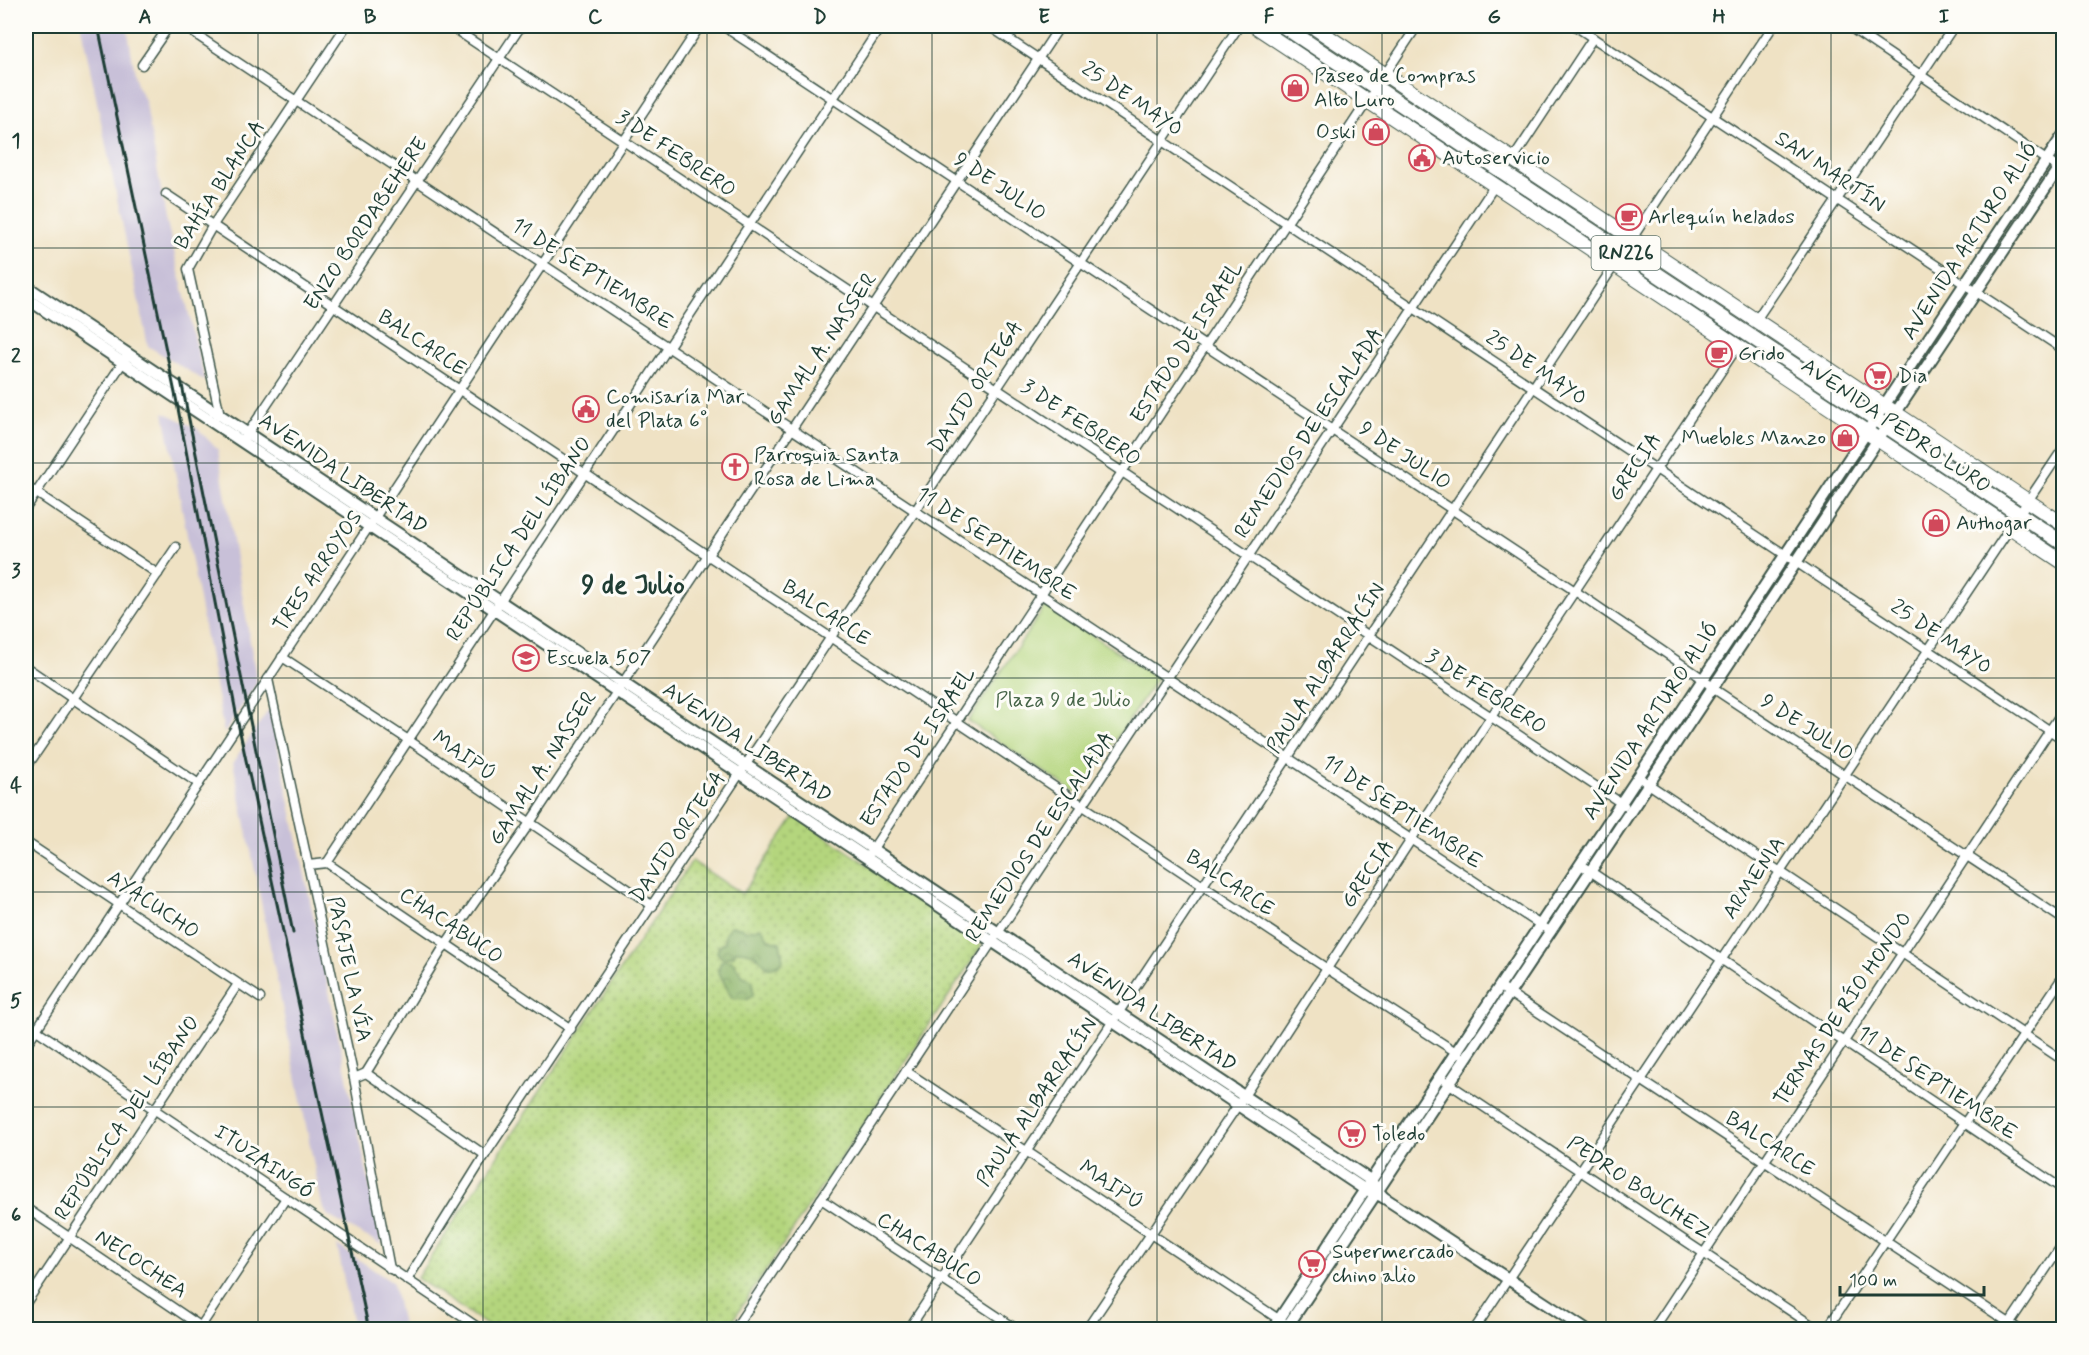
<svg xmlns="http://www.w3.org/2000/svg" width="2089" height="1355" font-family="Mynerve,sans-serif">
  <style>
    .railway { fill: #c8c0d8 }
    .grass { fill: url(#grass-dots); stroke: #6a8958; stroke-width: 1.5 }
    .forest { fill: url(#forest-crowns); stroke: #577a50; stroke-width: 1.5 }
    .park { fill: #b4d57d; stroke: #6a8958; stroke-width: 1.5 }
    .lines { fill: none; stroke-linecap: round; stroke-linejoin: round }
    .minor-casing { stroke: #3e564a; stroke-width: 11 }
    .secondary-casing { stroke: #3e564a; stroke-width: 14 }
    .trunk-casing { stroke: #3e564a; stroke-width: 16 }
    .minor { stroke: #fff; stroke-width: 8 }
    .secondary { stroke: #fff; stroke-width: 10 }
    .trunk { stroke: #fff; stroke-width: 14 }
    .rail { stroke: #1f3d34; stroke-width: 3 }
    .grid { fill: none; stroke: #1f3d34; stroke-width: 1.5; stroke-opacity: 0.55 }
    .labels { text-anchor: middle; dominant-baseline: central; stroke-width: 6; stroke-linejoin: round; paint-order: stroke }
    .shield { fill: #fdfcf7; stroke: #62766e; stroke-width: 1.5 }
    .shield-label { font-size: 20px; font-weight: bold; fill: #1f3d34 }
    .poi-label { font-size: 21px; fill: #1f3d34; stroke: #fdfcf7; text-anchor: start }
    .street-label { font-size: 21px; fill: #1f3d34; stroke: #fdfcf7 }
    .park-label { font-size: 21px; fill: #446346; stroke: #fdfcf7 }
    .district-label { font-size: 27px; font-weight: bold; fill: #1f3d34; stroke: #fdfcf7 }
    .neatline { fill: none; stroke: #1f3d34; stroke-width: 2 }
    .grid-label { font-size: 20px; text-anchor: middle; font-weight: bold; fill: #1f3d34 }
  </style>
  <defs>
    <pattern id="grass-dots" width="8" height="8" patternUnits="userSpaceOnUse" patternTransform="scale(1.5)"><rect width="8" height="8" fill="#b4d57d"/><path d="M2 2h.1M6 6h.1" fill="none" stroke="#92ae67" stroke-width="1.8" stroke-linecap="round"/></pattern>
    <pattern id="forest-crowns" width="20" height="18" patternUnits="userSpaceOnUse" patternTransform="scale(1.5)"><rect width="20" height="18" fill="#8fb66c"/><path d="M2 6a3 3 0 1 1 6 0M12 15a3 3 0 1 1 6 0" fill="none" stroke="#74955a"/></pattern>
  </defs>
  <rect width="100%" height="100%" fill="#fdfcf7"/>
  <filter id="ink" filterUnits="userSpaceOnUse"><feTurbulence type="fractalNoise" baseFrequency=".0167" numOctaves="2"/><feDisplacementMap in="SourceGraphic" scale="12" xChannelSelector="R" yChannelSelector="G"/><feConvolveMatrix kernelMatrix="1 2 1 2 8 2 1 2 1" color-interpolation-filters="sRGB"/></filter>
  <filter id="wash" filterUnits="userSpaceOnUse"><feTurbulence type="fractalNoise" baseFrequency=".008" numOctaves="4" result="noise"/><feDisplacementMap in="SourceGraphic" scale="24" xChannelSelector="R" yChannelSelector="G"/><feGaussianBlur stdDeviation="1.35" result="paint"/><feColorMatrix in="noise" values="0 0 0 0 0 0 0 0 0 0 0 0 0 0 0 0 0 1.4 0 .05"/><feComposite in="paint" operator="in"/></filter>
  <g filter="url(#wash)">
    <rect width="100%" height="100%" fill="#efe2c4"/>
    <g class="railway">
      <polygon points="81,26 127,26 137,86 145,100 166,218 205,381 148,346"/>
      <polygon points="164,412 198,429 218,450 257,683 224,733"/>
      <polygon points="270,708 382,1245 328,1216 322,1205 233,762"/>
      <polygon points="337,1245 393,1283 403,1329 354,1329"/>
    </g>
    <polygon class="grass" points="795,816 979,939 981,947 727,1329 493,1329 417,1278 692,861 742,894"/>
    <g class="forest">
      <path d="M730 926 741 927 746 931 762 927 768 939 780 942 783 960 779 965 768 968C758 956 752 950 735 951L734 956 722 958 717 952 719 946 725 942V934Z"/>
      <polygon points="725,960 732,961 743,976 753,981 753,996 747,999 732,998 718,971 721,961"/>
    </g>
    <polygon class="park" points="1046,605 1157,678 1079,795 968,721"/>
  </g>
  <g filter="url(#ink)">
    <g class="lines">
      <defs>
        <g id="minor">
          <polyline points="183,26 1551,932"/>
          <polyline points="450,26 1624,805"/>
          <polyline points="723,26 1575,591 1702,678 1714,689 2064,920"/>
          <polyline points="989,26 2064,740"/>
          <polyline points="1575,26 2064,350"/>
          <polyline points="1848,26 2064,172"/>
          <polyline points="142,65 169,26"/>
          <polyline points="1513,159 1593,38"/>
          <polyline points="166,194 1326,968 1459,1054"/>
          <polyline points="1756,320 1954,26"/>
          <polyline points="220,415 188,269 213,225 346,26"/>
          <polyline points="246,436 521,26"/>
          <polyline points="26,486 158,574"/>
          <polyline points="26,508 125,359"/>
          <polyline points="282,657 407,739 653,906"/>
          <polyline points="26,667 199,784"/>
          <polyline points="268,679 354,1078 390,1269"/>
          <polyline points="26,768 176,547"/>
          <polyline points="1638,777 2064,1061"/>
          <polyline points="26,842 260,998"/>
          <polyline points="870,853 1417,26"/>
          <polyline points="327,863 881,26"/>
          <polyline points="308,865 327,863 571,1029"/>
          <polyline points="1581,865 2064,1190"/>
          <polyline points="1500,987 2020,1330"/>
          <polyline points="26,1023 482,1330"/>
          <polyline points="26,1045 700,26"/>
          <polyline points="906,1071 1295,1330"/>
          <polyline points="366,1073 485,1155"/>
          <polyline points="1439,1077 1819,1330"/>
          <polyline points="354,1078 366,1073 445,945 529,824 1060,26"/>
          <polyline points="821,1199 1018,1330"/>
          <polyline points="26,1208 206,1330"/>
          <polyline points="407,1280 485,1155 1239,26"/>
          <polyline points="26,1303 238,984"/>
          <polyline points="199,1329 286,1198"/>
          <polyline points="734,1330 1495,185"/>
          <polyline points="908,1330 1773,26"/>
          <polyline points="1086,1330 1244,1096 1491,717 1738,346"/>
          <polyline points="1474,1330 2064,447"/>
          <polyline points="1653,1330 2064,709"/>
          <polyline points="1826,1330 2064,975"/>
          <polyline points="2005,1330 2064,1242"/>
        </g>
        <g id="secondary">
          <polyline points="26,286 1370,1180 1383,1197"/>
          <polyline points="26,298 1364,1189 1383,1197 1586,1330"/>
          <polyline points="1272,1330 2064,134"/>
          <polyline points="1285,1330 2064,160"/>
        </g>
        <g id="trunk">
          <polyline points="1255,26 2064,563"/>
          <polyline points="1283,26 2064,544"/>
          <polyline points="1312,26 2064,525"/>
        </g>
      </defs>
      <use href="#minor" class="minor-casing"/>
      <use href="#secondary" class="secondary-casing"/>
      <use href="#trunk" class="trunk-casing"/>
      <use href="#minor" class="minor"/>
      <use href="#secondary" class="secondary"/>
      <use href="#trunk" class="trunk"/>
      <g class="rail">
        <polyline points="98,26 176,398 238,723 369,1330"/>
        <polyline points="181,380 293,933"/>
      </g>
    </g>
  </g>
  <path class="grid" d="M258 26V1330M483 26V1330M707 26V1330M932 26V1330M1157 26V1330M1382 26V1330M1606 26V1330M1831 26V1330M26 248H2064M26 463H2064M26 678H2064M26 892H2064M26 1107H2064"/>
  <defs>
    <symbol id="shop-ring" viewBox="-11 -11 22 22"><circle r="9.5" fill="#fdfcf7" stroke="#d1495b" stroke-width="1.5"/><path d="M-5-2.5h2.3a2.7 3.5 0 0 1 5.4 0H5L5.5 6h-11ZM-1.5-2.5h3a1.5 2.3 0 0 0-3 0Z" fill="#d1495b"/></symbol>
    <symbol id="civic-ring" viewBox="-11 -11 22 22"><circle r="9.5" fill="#fdfcf7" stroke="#d1495b" stroke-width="1.5"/><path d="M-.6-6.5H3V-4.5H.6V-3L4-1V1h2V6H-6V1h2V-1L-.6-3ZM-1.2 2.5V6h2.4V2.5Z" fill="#d1495b"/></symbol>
    <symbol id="cafe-ring" viewBox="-11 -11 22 22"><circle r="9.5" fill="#fdfcf7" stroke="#d1495b" stroke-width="1.5"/><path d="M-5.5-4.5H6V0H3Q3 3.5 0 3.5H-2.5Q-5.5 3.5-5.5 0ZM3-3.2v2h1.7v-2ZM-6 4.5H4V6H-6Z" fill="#d1495b"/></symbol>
    <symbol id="supermarket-ring" viewBox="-11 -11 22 22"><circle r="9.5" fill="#fdfcf7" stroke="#d1495b" stroke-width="1.5"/><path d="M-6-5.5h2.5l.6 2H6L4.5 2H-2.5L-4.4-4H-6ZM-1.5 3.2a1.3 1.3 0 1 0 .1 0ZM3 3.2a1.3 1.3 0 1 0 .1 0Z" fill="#d1495b"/></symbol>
    <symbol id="church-ring" viewBox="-11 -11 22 22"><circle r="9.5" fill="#fdfcf7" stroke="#d1495b" stroke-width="1.5"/><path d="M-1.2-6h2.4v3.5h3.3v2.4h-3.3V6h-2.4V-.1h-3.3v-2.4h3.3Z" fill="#d1495b"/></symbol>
    <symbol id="school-ring" viewBox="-11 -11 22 22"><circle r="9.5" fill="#fdfcf7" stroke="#d1495b" stroke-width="1.5"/><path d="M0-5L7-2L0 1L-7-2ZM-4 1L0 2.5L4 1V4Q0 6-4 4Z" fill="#d1495b"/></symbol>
  </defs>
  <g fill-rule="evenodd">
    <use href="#shop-ring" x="1280" y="73" width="30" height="30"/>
    <use href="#shop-ring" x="1361" y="117" width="30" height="30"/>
    <use href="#civic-ring" x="1407" y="143" width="30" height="30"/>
    <use href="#cafe-ring" x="1614" y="202" width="30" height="30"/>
    <use href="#cafe-ring" x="1704" y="339" width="30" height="30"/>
    <use href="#supermarket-ring" x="1863" y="361" width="30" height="30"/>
    <use href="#civic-ring" x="571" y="394" width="30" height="30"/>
    <use href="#shop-ring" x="1830" y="423" width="30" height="30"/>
    <use href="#church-ring" x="720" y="452" width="30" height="30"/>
    <use href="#shop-ring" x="1921" y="508" width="30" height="30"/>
    <use href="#school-ring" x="511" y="643" width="30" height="30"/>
    <use href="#supermarket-ring" x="1337" y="1119" width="30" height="30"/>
    <use href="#supermarket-ring" x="1297" y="1249" width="30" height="30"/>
  </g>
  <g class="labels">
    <rect class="shield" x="1591.5" y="236" width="69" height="34" rx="4.5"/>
    <g class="shield-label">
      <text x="1626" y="253">RN226</text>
    </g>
    <g class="poi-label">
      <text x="1314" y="76">Paseo de Compras<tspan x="1314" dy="24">Alto Luro</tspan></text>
      <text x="1356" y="132" text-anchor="end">Oski</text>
      <text x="1442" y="158">Autoservicio</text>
      <text x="1648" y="217">Arlequín helados</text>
      <text x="1738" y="354">Grido</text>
      <text x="1898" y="376">Dia</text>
      <text x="606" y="397">Comisaría Mar<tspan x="606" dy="24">del Plata 6°</tspan></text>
      <text x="1826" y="438" text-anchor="end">Muebles Manzo</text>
      <text x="754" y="455">Parroquia Santa<tspan x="754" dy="24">Rosa de Lima</tspan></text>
      <text x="1956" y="523">Authogar</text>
      <text x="546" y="658">Escuela 507</text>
      <text x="1372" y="1134">Toledo</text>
      <text x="1332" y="1252">Supermercado<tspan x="1332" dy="24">chino alio</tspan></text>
    </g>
    <g class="street-label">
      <text transform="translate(1132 99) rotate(34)">25 DE MAYO</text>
      <text transform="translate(676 154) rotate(34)">3 DE FEBRERO</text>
      <text transform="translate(1830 172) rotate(34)">SAN MARTÍN</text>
      <text transform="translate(220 185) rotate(-57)">BAHÍA BLANCA</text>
      <text transform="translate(1000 187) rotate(34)">9 DE JULIO</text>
      <text transform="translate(366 224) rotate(-56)">ENZO BORDABEHERE</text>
      <text transform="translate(1970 241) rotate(-57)">AVENIDA ARTURO ALIÓ</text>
      <text transform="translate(592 274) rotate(33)">11 DE SEPTIEMBRE</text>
      <text transform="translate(1187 342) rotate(-57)">ESTADO DE ISRAEL</text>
      <text transform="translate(422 343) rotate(34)">BALCARCE</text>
      <text transform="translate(822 349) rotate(-56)">GAMAL A. NASSER</text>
      <text transform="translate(1536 368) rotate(34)">25 DE MAYO</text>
      <text transform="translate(976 387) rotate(-57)">DAVID ORTEGA</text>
      <text transform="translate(1081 423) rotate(34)">3 DE FEBRERO</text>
      <text transform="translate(1896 426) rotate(34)">AVENIDA PEDRO LURO</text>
      <text transform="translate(1309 433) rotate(-56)">REMEDIOS DE ESCALADA</text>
      <text transform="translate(1405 456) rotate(34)">9 DE JULIO</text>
      <text transform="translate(1635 467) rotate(-56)">GRECIA</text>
      <text transform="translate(343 474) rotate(34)">AVENIDA LIBERTAD</text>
      <text transform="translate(519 539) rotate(-56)">REPÚBLICA DEL LÍBANO</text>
      <text transform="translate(996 544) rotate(34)">11 DE SEPTIEMBRE</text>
      <text transform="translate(318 571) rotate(-56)">TRES ARROYOS</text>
      <text transform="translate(826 613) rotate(34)">BALCARCE</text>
      <text transform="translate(1941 637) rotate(34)">25 DE MAYO</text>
      <text transform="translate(1326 668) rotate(-57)">PAULA ALBARRACÍN</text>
      <text transform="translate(1486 692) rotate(33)">3 DE FEBRERO</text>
      <text transform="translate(1651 721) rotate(-57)">AVENIDA ARTURO ALIÓ</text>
      <text transform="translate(1807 728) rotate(33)">9 DE JULIO</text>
      <text transform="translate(747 743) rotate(34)">AVENIDA LIBERTAD</text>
      <text transform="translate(918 747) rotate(-56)">ESTADO DE ISRAEL</text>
      <text transform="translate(464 756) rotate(35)">MAIPÚ</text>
      <text transform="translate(543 768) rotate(-57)">GAMAL A. NASSER</text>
      <text transform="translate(1402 812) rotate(34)">11 DE SEPTIEMBRE</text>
      <text transform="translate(678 837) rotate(-56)">DAVID ORTEGA</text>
      <text transform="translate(1040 837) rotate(-56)">REMEDIOS DE ESCALADA</text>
      <text transform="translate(1368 874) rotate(-56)">GRECIA</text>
      <text transform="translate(1754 878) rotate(-56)">ARMENIA</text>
      <text transform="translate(1230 883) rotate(34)">BALCARCE</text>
      <text transform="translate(153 905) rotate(34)">AYACUCHO</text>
      <text transform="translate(451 926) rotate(34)">CHACABUCO</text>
      <text transform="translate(349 969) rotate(78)">PASAJE LA VÍA</text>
      <text transform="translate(1843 1009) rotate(-56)">TERMAS DE RÍO HONDO</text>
      <text transform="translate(1152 1012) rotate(34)">AVENIDA LIBERTAD</text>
      <text transform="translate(1937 1083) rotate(34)">11 DE SEPTIEMBRE</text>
      <text transform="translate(1037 1102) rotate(-56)">PAULA ALBARRACÍN</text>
      <text transform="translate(127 1118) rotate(-56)">REPÚBLICA DEL LÍBANO</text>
      <text transform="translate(1770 1144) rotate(33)">BALCARCE</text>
      <text transform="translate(264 1162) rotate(34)">ITUZAINGÓ</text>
      <text transform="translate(1111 1185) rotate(34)">MAIPÚ</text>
      <text transform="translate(1639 1188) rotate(34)">PEDRO BOUCHEZ</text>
      <text transform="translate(929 1250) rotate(33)">CHACABUCO</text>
      <text transform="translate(141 1264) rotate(34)">NECOCHEA</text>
    </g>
    <g class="park-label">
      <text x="1063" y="700">Plaza 9 de Julio</text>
    </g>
    <g class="district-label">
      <text x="633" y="585">9 de Julio</text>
    </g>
  </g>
  <rect width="2089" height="1355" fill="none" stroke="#fdfcf7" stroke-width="66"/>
  <path d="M1840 1286v9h144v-9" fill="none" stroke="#1f3d34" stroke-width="3"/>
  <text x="1849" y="1286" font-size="18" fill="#1f3d34" stroke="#fdfcf7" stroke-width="4.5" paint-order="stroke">100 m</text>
  <rect x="33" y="33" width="2023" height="1289" class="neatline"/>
  <g class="grid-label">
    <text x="145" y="23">A</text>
    <text x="370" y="23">B</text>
    <text x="595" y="23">C</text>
    <text x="820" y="23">D</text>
    <text x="1044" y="23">E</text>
    <text x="1269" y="23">F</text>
    <text x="1494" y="23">G</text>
    <text x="1719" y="23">H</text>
    <text x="1944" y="23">I</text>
    <text x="16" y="147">1</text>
    <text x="16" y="362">2</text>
    <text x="16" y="577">3</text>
    <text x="16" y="792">4</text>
    <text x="16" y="1007">5</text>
    <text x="16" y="1221">6</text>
  </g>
</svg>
